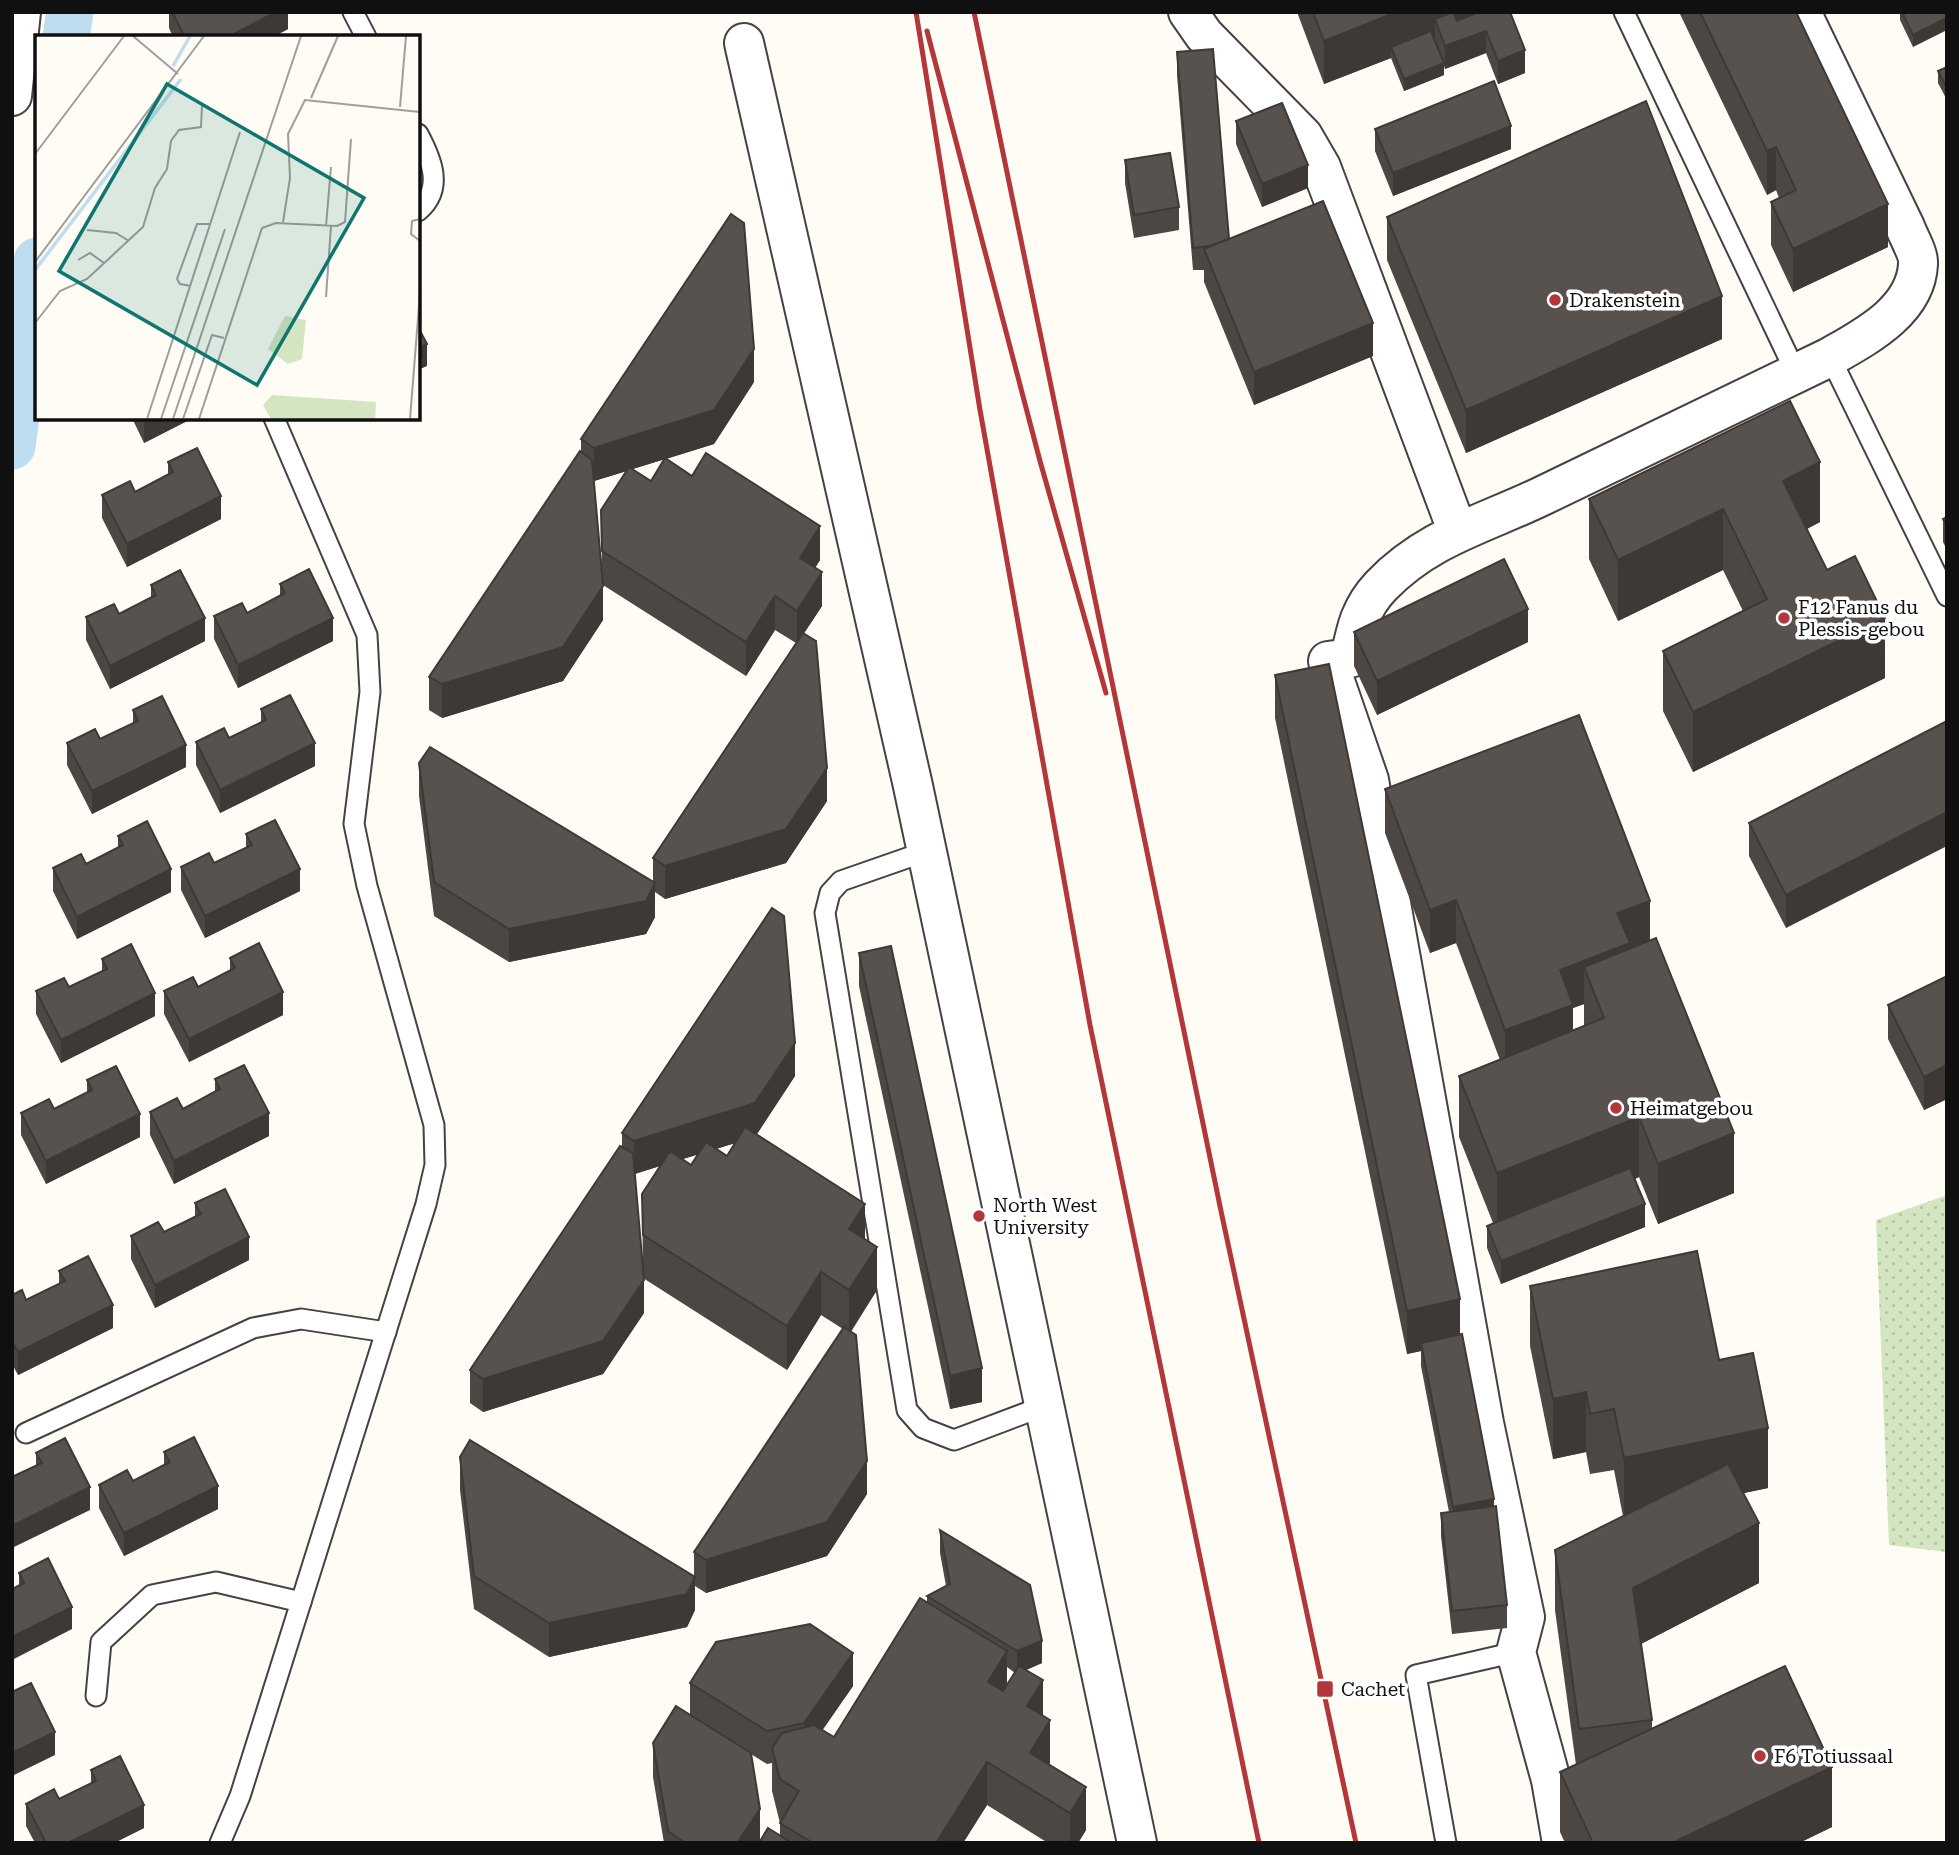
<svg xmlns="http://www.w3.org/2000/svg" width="1959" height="1855" font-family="'Roboto Serif',serif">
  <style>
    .park { fill: url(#park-dots) }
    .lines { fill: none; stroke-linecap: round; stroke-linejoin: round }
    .canal { stroke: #beddf0; stroke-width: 47 }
    .service-casing { stroke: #434343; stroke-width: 23 }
    .minor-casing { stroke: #434343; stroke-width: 42 }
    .service { stroke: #fff; stroke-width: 19 }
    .minor { stroke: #fff; stroke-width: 38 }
    .rail { stroke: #b3363a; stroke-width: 5 }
    .wall { fill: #4c4743; fill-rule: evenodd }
    .shaded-wall { fill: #3e3937 }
    .building { fill: #58524e; stroke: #3e3937; stroke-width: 2 }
    .poi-dot { fill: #b3363a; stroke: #fff; stroke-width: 2.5 }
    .labels { text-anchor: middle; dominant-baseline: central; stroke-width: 7; stroke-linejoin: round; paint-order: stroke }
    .poi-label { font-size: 19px; fill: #101010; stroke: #fff; text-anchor: start }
    .inset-river { fill: none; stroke: #beddf0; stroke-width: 3.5 }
    .inset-road { fill: none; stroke: #9f9e99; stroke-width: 2 }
    .view { fill: #0f766e; fill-opacity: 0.15; stroke: #0f766e; stroke-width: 3.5 }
    .inset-edge { fill: none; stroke: #101010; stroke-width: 3.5 }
  </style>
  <defs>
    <pattern id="park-dots" width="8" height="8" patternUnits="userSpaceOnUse" patternTransform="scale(1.75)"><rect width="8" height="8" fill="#d3e6c1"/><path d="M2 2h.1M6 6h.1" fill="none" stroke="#b4c4a5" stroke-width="1.8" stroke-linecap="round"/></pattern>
  </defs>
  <rect width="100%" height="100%" fill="#fefcf5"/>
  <polygon class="park" points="1947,1195 1947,1552 1889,1545 1876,1220"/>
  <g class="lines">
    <g class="canal">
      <polyline points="66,37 70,12"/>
      <polyline points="12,446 37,261"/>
    </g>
    <defs>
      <g id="service">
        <polyline points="353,12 366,37"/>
        <polyline points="1624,12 1796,373"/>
        <path d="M418 134C432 160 444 189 418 211"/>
        <polyline points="1830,357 1947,596"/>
        <polyline points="927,851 841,881 830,893 825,913 907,1410 923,1428 954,1440 1044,1406"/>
        <polyline points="26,1433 253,1328 301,1319 386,1332"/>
        <polyline points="96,1696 101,1642 152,1595 216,1582 301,1602"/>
        <polyline points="220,1843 240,1796 426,1204 435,1165 434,1125 367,886 354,824 370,692 367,635 274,418"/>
        <polyline points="1446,1843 1416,1675 1516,1652"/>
      </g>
      <g id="minor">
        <polyline points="1188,12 1204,35 1303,136 1321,167 1457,530"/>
        <polyline points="744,43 913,786 1137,1843"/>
        <polyline points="12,96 21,12"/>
        <path d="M1562 1843 1551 1780 1516 1652 1525 1617 1484 1423 1369 780 1328 661 1350 658C1356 629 1360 608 1381 586 1428 537 1484 524 1542 496 1638 449 1734 403 1830 357 1865 337 1916 311 1918 264 1919 254 1909 238 1905 227L1801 12"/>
      </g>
    </defs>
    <use href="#service" class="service-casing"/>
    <use href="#minor" class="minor-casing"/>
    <use href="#service" class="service"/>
    <use href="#minor" class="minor"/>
    <g class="rail">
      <polyline points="916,12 980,410 1090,1025 1259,1843"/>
      <polyline points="974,12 1221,1211 1356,1843"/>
      <polyline points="927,31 1040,461 1106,693"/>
    </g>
  </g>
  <g class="wall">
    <polygon points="169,12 288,12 288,29 273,37 173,37 169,28"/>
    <polygon points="1297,12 1510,12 1525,73 1498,84 1486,53 1445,69 1444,66 1444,75 1404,91 1391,58 1324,84"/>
    <polygon points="1679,12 1796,12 1888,247 1793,292 1771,245 1771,202 1779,198 1776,190 1767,195"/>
    <polygon points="1900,12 1947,12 1913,47 1900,20"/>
    <polygon points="1177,52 1229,239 1373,356 1254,405 1204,282 1204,270 1193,270 1177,75"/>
    <polygon points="1947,67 1947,100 1938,83 1938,71"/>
    <polygon points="1236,121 1308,188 1262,207 1236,144"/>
    <polygon points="1375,129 1511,149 1393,196 1375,151"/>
    <polygon points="1125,160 1179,207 1179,230 1134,238 1125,183"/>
    <polygon points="1387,217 1722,339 1466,453 1387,260"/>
    <path d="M754 382 714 444 666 459 820 560 815 568 822 606 804 633 827 801 786 863 665 899 655 892V917L646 934 509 962 434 916 419 796V763L653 882V858L796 643 775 630 746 676 603 585V620L563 681 442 718 429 710V677L581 452V439ZM665 459 651 481 632 469ZM627 471 601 510 602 567 594 481Z"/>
    <polygon points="1790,401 1820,522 1807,529 1827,570 1885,678 1693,772 1663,711 1663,651 1743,611 1723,570 1618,621 1589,559 1589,499"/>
    <polygon points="132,418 193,418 144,443"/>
    <polygon points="168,462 221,519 127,567 102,518 102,495 135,492 168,475"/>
    <polygon points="1947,517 1947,550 1943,542 1943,519"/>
    <polygon points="280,584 333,641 238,688 214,639 214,616 247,613 280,596"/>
    <polygon points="151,585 205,641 110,689 86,640 86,617 119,614 151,597"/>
    <polygon points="1354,632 1528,642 1377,715 1354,666"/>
    <polygon points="1275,675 1460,1335 1494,1507 1507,1605 1507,1628 1452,1634 1441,1536 1441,1513 1449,1512 1421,1366 1421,1351 1407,1354 1275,718"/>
    <polygon points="261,709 315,766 220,813 196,765 196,742 229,738 261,722"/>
    <polygon points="133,710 186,767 92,814 67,765 67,743 100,739 133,723"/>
    <polygon points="1947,721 1786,928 1749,856 1749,823"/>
    <path d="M1385 789 1650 941 1734 1193 1658 1224 1639 1177 1635 1179 1645 1227 1501 1284 1487 1248V1226L1493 1223 1459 1137V1076L1500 1060 1456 943 1430 953 1385 833ZM1584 1004V1026L1573 1031V1008Z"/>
    <polygon points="246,834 300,891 205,938 181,890 181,867 214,863 246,848"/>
    <polygon points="118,836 171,892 77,939 53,891 53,868 86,864 118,848"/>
    <polygon points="859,953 982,1402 950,1409 859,986"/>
    <polygon points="230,958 283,1015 189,1062 164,1014 164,991 198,987 230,971"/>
    <polygon points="102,959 155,1016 61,1063 36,1014 36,991 69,987 102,972"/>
    <polygon points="1947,976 1947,1099 1924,1110 1888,1039 1888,1005"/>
    <path d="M795 1076 757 1134 865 1240 877 1290 851 1332 867 1494 827 1556 706 1593 695 1586V1610L687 1627 549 1657 474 1609 460 1490V1457L694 1576V1552L843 1329 821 1315 787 1370 643 1278 644 1313 603 1374 483 1412 470 1403V1370L622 1147V1133ZM735 1143 727 1156 716 1149ZM698 1154 691 1165 682 1159 693 1156ZM660 1166 642 1194 643 1270 635 1174Z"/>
    <polygon points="215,1079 269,1136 174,1184 150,1135 150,1112 183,1109 215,1092"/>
    <polygon points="87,1080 140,1137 46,1184 21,1135 21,1113 54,1109 87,1093"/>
    <polygon points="195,1203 249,1260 155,1308 131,1259 131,1236 164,1232 195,1216"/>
    <polygon points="59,1271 113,1328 18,1375 12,1364 12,1295 26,1300 59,1284"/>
    <polygon points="1530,1286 1719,1360 1768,1488 1744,1493 1759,1583 1641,1644 1652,1720 1652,1729 1832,1827 1799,1843 1565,1843 1560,1832 1560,1772 1576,1765 1555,1610 1555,1550 1623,1516 1614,1470 1590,1474 1586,1452 1553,1459 1530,1346"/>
    <polygon points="164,1452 218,1509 124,1556 99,1508 99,1485 133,1481 164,1465"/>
    <polygon points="36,1453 90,1510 36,1466"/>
    <path d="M940 1530 1042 1663 1026 1670 1043 1716 1050 1763 1049 1764 1086 1830 1078 1843H1048L987 1805 963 1843H664L653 1777V1743L690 1714V1683L853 1686 822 1730 834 1737 927 1602V1596L946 1586 940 1553ZM1007 1667 1015 1673 1007 1686ZM751 1754 767 1764 772 1763V1791L780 1823V1835L760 1841Z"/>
    <polygon points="19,1573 72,1629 19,1585"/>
    <polygon points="91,1770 144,1828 114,1843 35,1843 26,1826 26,1804 59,1799 91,1784"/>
  </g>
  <g class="shaded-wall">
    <polygon points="276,12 288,12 288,29 273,37 228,37"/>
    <polygon points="1397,12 1508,12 1442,38 1435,19 1435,41 1391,47 1391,58 1324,84 1324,41"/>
    <polygon points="1947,18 1947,30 1913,47 1913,35"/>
    <polygon points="1486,31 1486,53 1445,69 1445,46"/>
    <polygon points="1525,50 1525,73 1498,84 1498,61"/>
    <polygon points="1444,63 1444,75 1404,91 1404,79"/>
    <polygon points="1511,126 1511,149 1393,196 1393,173"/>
    <polygon points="1776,147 1776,190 1767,195 1767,151"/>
    <polygon points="1308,165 1308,188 1262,207 1262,184"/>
    <polygon points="1888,204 1888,247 1793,292 1793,249"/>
    <polygon points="1722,296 1722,339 1466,453 1466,410"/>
    <polygon points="1373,323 1373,356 1254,405 1254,372"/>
    <polygon points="427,344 427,366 418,370 418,348"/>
    <polygon points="754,349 754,382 714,444 594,481 594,448"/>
    <polygon points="148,418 193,418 144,443 144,420"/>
    <polygon points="1820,462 1820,522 1783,541 1783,481"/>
    <polygon points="221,496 221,519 127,567 127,544"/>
    <polygon points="1723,509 1723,570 1618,621 1618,560"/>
    <polygon points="820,526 820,560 800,592 800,558"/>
    <polygon points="822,572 822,606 797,644 797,611"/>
    <polygon points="603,586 603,620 563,681 442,718 442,684"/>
    <polygon points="775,596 775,630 746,676 746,642"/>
    <polygon points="1528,609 1528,642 1377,715 1377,681"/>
    <polygon points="205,618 205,641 110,689 110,666"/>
    <polygon points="333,618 333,641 238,688 238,665"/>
    <polygon points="1885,618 1885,678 1693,772 1693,712"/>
    <polygon points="315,743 315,766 220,813 220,790"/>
    <polygon points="186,745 186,767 92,814 92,791"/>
    <polygon points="827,768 827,801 786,863 665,899 665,866"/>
    <polygon points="1947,812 1947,846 1786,928 1786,895"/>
    <polygon points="171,869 171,892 77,939 77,917"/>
    <polygon points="300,869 300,891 205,938 205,916"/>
    <polygon points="655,883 655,917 646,934 509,962 509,929"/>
    <polygon points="1456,900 1456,943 1430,953 1430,910"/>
    <polygon points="1650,901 1650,944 1584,967 1584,1004 1573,1008 1573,1048 1505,1074 1505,1030 1560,970 1617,913"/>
    <polygon points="283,992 283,1015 189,1062 189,1039"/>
    <polygon points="155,993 155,1016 61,1063 61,1040"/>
    <polygon points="795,1043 795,1076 755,1137 634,1174 634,1141"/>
    <polygon points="1947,1065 1947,1099 1924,1110 1924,1077"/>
    <polygon points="269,1113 269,1136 174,1184 174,1161"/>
    <polygon points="140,1114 140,1137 46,1184 46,1161"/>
    <polygon points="1639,1117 1639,1177 1497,1233 1497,1173"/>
    <polygon points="1734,1133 1734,1193 1658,1224 1658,1164"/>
    <polygon points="865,1204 865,1247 849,1229"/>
    <polygon points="1645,1204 1645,1227 1501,1284 1501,1261"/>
    <polygon points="249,1237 249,1260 155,1308 155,1285"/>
    <polygon points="877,1247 877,1290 849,1333 849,1290"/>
    <polygon points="821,1272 821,1315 787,1370 787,1326"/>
    <polygon points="644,1280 644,1313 603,1374 483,1412 483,1379"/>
    <polygon points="1460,1299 1460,1343 1421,1343 1421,1351 1407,1354 1407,1311"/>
    <polygon points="113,1305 113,1328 18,1375 18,1352"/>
    <polygon points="982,1368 982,1402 950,1409 950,1376"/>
    <polygon points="1586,1392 1586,1452 1553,1459 1553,1399"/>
    <polygon points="1768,1428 1768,1488 1624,1518 1624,1458"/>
    <polygon points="867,1461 867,1494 827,1556 706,1593 706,1560"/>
    <polygon points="218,1486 218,1509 124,1556 124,1533"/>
    <polygon points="90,1487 90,1510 12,1548 12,1526"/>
    <polygon points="1494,1499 1494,1521 1453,1530 1453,1507"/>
    <polygon points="1759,1523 1759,1583 1633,1648 1633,1588"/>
    <polygon points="695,1577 695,1610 687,1627 549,1657 549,1623"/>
    <polygon points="72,1607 72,1629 12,1660 12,1637"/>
    <polygon points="1042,1641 1042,1663 1017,1674 1017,1651"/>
    <polygon points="1007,1651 1007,1694 988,1682"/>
    <polygon points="853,1653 853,1686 804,1757 804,1723"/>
    <polygon points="1043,1680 1043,1724 1027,1706"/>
    <polygon points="1050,1720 1050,1763 1033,1790 1030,1753"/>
    <polygon points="55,1732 55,1755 12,1776 12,1753"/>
    <polygon points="987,1762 987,1805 963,1843 936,1843"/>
    <polygon points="1832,1767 1832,1827 1799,1843 1672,1843"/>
    <polygon points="1086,1787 1086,1830 1078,1843 1070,1843 1070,1813"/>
    <polygon points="144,1805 144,1828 114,1843 68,1843"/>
    <polygon points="760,1809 760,1842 737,1843"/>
  </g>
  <g class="building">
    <polygon points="172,12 276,12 228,37 185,37"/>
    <polygon points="1313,12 1397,12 1324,41"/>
    <polygon points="1453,12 1457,21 1479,12 1510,12 1525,50 1498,61 1486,31 1445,46 1435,19"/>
    <polygon points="1700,12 1796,12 1888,204 1793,249 1771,202 1796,190 1776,147 1767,151"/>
    <polygon points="1902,12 1947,12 1947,18 1913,35"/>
    <polygon points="1431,31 1444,63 1404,79 1391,47"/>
    <polygon points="1213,49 1229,239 1210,246 1193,248 1177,52"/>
    <polygon points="1947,67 1947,88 1938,71"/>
    <polygon points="1494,81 1511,126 1393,173 1375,129"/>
    <polygon points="1646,101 1722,296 1466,410 1387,217"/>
    <polygon points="1282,103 1308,165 1262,184 1236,121"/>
    <polygon points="1170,153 1179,207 1134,215 1125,160"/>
    <polygon points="1323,201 1373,323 1254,372 1204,249"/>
    <polygon points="731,214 744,223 754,349 714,410 594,448 581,439"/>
    <polygon points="418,327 427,344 418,348"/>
    <polygon points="1790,401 1820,462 1783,481 1827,570 1855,556 1885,618 1693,712 1663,651 1767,599 1723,509 1618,560 1589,499"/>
    <polygon points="197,448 221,496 127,544 102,495 130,481 135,492 173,472 168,462"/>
    <polygon points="580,451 592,460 603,586 563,647 442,684 429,677"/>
    <polygon points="706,453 820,526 800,558 822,572 797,611 775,596 746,642 602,551 601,510 629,467 651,481 665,458 692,476"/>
    <polygon points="1947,517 1947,527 1943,519"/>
    <polygon points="1504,559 1528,609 1377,681 1354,632"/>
    <polygon points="309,569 333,618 238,665 214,616 242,603 247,613 285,593 280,584"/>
    <polygon points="180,570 205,618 110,666 86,617 114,604 119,614 156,595 151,585"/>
    <polygon points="803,633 816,641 827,768 786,829 665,866 653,858"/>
    <polygon points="1329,664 1460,1299 1407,1311 1275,675"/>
    <polygon points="290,695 315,743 220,790 196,742 224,728 229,738 266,720 261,709"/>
    <polygon points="162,696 186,745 92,791 67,743 95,729 100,739 138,721 133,710"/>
    <polygon points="1579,715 1650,901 1617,913 1630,943 1560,970 1573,1005 1505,1030 1456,900 1430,910 1385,789"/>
    <polygon points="1947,721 1947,812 1786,895 1749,823"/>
    <polygon points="430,747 655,883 646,901 509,929 434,882 419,763"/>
    <polygon points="275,820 300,869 205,916 181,867 209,853 214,863 252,845 246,834"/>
    <polygon points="147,821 171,869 77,917 53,868 81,854 86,864 123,845 118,836"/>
    <polygon points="772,908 784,916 795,1043 755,1103 634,1141 622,1133"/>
    <polygon points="1656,938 1734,1133 1658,1164 1639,1117 1497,1173 1459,1076 1604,1018 1584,967"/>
    <polygon points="259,943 283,992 189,1039 164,991 193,977 198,987 235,968 230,958"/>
    <polygon points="131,944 155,993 61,1040 36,991 64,978 69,987 107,969 102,959"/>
    <polygon points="891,946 982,1368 950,1376 859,953"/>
    <polygon points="1947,976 1947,1065 1924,1077 1888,1005"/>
    <polygon points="244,1065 269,1113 174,1161 150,1112 177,1098 183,1109 220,1089 215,1079"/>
    <polygon points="116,1066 140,1114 46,1161 21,1113 49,1099 54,1109 92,1090 87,1080"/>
    <polygon points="745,1127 865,1204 849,1229 877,1247 849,1290 821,1272 787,1326 643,1235 642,1194 670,1151 691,1165 706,1142 727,1156"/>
    <polygon points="620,1146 633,1153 644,1280 603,1341 483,1379 470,1370"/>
    <polygon points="1630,1168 1645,1204 1501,1261 1487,1226"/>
    <polygon points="225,1189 249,1237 155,1285 131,1236 158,1222 164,1232 201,1214 195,1203"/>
    <polygon points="1697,1251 1719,1360 1753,1353 1768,1428 1624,1458 1614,1409 1590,1414 1586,1392 1553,1399 1530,1286"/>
    <polygon points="88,1256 113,1305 18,1352 12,1341 12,1295 22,1290 26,1300 65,1281 59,1271"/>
    <polygon points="844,1327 856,1335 867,1461 827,1522 706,1560 694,1552"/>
    <polygon points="1462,1334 1494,1499 1453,1507 1421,1343"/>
    <polygon points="194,1437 218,1486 124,1533 99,1485 127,1470 133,1481 170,1462 164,1452"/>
    <polygon points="65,1438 90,1487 12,1526 12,1477 42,1463 36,1453"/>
    <polygon points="470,1440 695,1577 687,1594 549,1623 474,1576 460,1457"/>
    <polygon points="1728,1464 1759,1523 1633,1588 1652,1720 1579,1729 1555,1550"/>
    <polygon points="1496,1506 1507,1605 1452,1611 1441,1513"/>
    <polygon points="940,1530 1030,1585 1042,1641 1017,1651 927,1596 950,1584"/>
    <polygon points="48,1558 72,1607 12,1637 12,1589 24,1583 19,1573"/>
    <polygon points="920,1598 1007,1651 988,1682 1003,1691 1019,1666 1043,1680 1027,1706 1050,1720 1030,1753 1086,1787 1070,1813 987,1762 936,1843 813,1843 780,1823 799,1791 780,1779 772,1748 782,1733 814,1725 834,1737"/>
    <polygon points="810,1624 853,1653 804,1723 767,1731 690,1683 716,1642"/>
    <polygon points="1785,1666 1832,1767 1672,1843 1593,1843 1560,1772"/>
    <polygon points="31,1683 55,1732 12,1753 12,1692"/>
    <polygon points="676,1706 751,1753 760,1809 737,1843 685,1843 668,1831 653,1743"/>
    <polygon points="120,1756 144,1805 68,1843 46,1843 26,1804 54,1789 59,1799 96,1781 91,1770"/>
    <polygon points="768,1828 792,1843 759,1843"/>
  </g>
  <g class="poi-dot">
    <circle cx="1555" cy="300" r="7"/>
    <circle cx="1784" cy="618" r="7"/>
    <circle cx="1616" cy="1108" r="7"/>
    <circle cx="979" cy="1216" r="7"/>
    <rect x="1316" y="1680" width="18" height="18" rx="3.5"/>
    <circle cx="1760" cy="1756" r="7"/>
  </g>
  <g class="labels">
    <g class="poi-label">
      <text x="1569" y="300">Drakenstein</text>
      <text x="1798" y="607">F12 Fanus du<tspan x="1798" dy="22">Plessis-gebou</tspan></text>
      <text x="1630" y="1108">Heimatgebou</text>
      <text x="993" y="1205">North West<tspan x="993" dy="22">University</tspan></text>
      <text x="1341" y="1689">Cachet</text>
      <text x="1774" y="1756">F6 Totiussaal</text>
    </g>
  </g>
  <g transform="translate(35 35)">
    <rect width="385" height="385" fill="#fefcf5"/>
    <path d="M250 281 271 285 267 324 253 329 233 314ZM237 360 341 367 340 384H236L228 370Z" fill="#d3e6c1"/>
    <path class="inset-river" d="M138 31 155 1M0 235 146 44"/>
    <path class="inset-road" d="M98 1 143 39M276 63 303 1M365 72 371 1M0 119 89 1M385 184 377 186 376 199 385 206M248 187 255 143 253 99 270 65 385 77M291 191 296 132M52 195 81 198 94 206M43 225 55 218 69 228M0 227 169 1M156 251 145 249 142 244 162 189H176M291 262 296 191M0 288 25 256 52 244 108 192 120 153 132 134 136 106 144 95 166 92 167 71M112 384 205 97M126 384 190 194M138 384 266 1M148 384 177 300 189 303M164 384 227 193 241 188 302 191 310 187 316 104M375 384 385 258"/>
    <path class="view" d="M132 49 329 163 222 350 24 236Z"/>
    <rect width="385" height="385" class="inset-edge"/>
  </g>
  <rect width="1959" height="1855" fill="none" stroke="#101010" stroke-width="28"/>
</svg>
